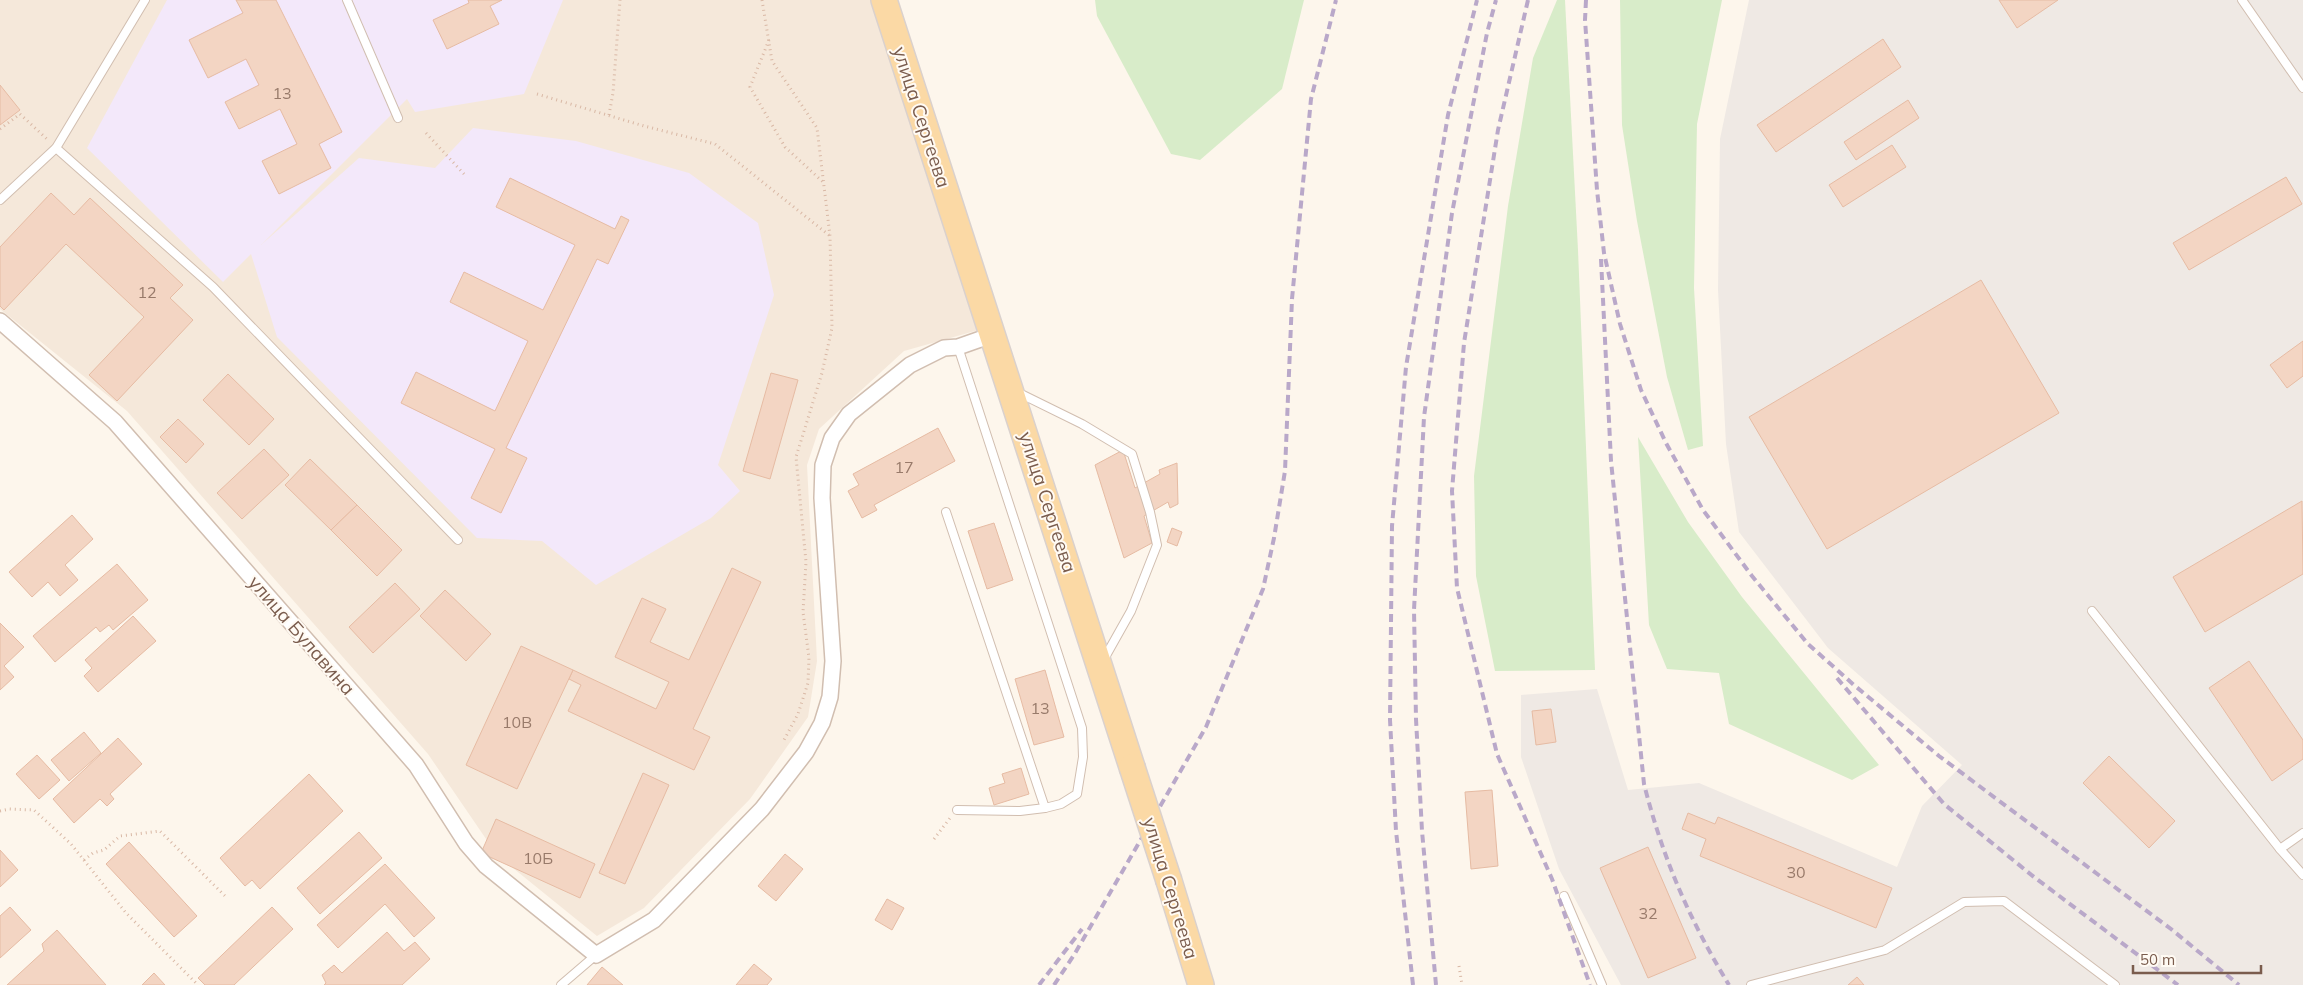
<svg xmlns="http://www.w3.org/2000/svg" width="2303" height="985" font-family="Mulish,sans-serif">
  <style>
    .residential { fill: #f5e8da }
    .industrial { fill: #efe9e4 }
    .education { fill: #f3e8fa }
    .green { fill: #d8ecc9 }
    .building { fill: #f3d5c3; stroke: #e6bba3 }
    .lines { fill: none; stroke-linecap: round; stroke-linejoin: round }
    .lane-casing { stroke: #d1beb0; stroke-width: 10 }
    .street-casing { stroke: #d1beb0; stroke-width: 18 }
    .primary-casing { stroke: #dad1cd; stroke-width: 28 }
    .path { stroke: #d9b8a5; stroke-width: 3; stroke-dasharray: 1 4; stroke-linecap: butt }
    .lane { stroke: #fff; stroke-width: 8 }
    .street { stroke: #fff; stroke-width: 15 }
    .primary { stroke: #fbd9a5; stroke-width: 25 }
    .rail { stroke: #b9a8c9; stroke-width: 4; stroke-dasharray: 8 5; stroke-linecap: butt }
    .primary-bridge-casing { stroke: #dad1cd; stroke-width: 28; stroke-linecap: butt }
    .primary-bridge { stroke: #fbd9a5; stroke-width: 25 }
    .labels { text-anchor: middle; dominant-baseline: central; stroke-width: 4; stroke-linejoin: round; paint-order: stroke }
    .number-label { font-size: 16px; fill: #987a6a }
    .street-label { font-size: 19px; fill: #7a5c4d; stroke: #fffaf3 }
  </style>
  <rect width="100%" height="100%" fill="#fdf6ec"/>
  <polygon class="residential" points="0,0 871,0 884,25 982,329 904,351 819,429 807,465 817,661 808,717 750,799 644,908 597,936 497,855 428,754 127,411 0,309"/>
  <polygon class="industrial" points="1749,0 2303,0 2303,985 1621,985 1559,869 1521,757 1521,695 1597,689 1628,790 1699,783 1897,867 1922,806 1962,765 1828,648 1739,532 1726,444 1718,290 1720,139"/>
  <polygon class="education" points="167,0 563,0 524,94 415,112 407,99 261,245 359,158 435,168 473,128 576,141 689,173 758,223 774,295 718,465 740,491 711,518 596,585 542,541 477,538 277,337 251,254 223,282 87,148"/>
  <g class="green">
    <polygon points="1095,0 1304,0 1282,89 1200,160 1171,154 1097,16"/>
    <polygon points="1557,0 1565,0 1578,250 1595,670 1495,671 1476,576 1474,476 1508,206 1533,58"/>
    <polygon points="1620,0 1722,0 1697,124 1694,288 1703,446 1688,450 1667,377 1637,221 1622,125"/>
    <polygon points="1638,437 1688,522 1742,597 1879,765 1852,780 1729,724 1719,673 1667,669 1649,625"/>
  </g>
  <g class="building">
    <polygon points="236,0 276,0 342,132 319,144 331,168 279,194 262,161 297,144 280,109 239,129 225,102 259,85 246,59 208,78 189,40 243,13"/>
    <polygon points="468,0 502,0 490,6 499,24 447,49 433,20 469,3"/>
    <polygon points="1999,0 2058,0 2017,28"/>
    <polygon points="1883,39 1901,67 1776,152 1757,125"/>
    <polygon points="0,85 20,110 0,125"/>
    <polygon points="1908,100 1919,118 1856,160 1844,142"/>
    <polygon points="1892,145 1906,167 1843,207 1829,185"/>
    <polygon points="2286,177 2302,204 2189,270 2173,243"/>
    <polygon points="510,178 615,229 621,216 629,220 608,264 597,259 506,448 527,458 501,513 471,498 495,449 401,403 416,372 495,411 528,341 450,302 464,272 543,310 575,245 496,207"/>
    <polygon points="51,193 74,215 90,198 183,285 170,298 193,320 117,401 89,375 144,317 66,244 4,310 0,306 0,247"/>
    <polygon points="1981,280 2059,413 1827,549 1749,417"/>
    <polygon points="2303,341 2303,376 2287,388 2270,365"/>
    <polygon points="771,373 798,380 770,479 743,471"/>
    <polygon points="228,374 274,419 249,445 203,400"/>
    <polygon points="178,419 204,444 186,463 160,437"/>
    <polygon points="938,428 955,461 874,505 877,510 862,518 848,491 859,485 853,474"/>
    <polygon points="264,449 289,475 242,519 217,493"/>
    <polygon points="1123,450 1135,488 1160,474 1159,470 1177,463 1178,504 1170,508 1168,502 1144,516 1152,543 1124,558 1095,465"/>
    <polygon points="310,459 357,505 331,530 285,485"/>
    <polygon points="2302,501 2303,574 2205,632 2173,577"/>
    <polygon points="357,505 402,550 377,576 331,530"/>
    <polygon points="72,515 93,539 65,565 78,580 60,596 48,582 32,597 9,572"/>
    <polygon points="994,523 1013,580 987,589 968,531"/>
    <polygon points="1172,528 1182,532 1177,546 1167,542"/>
    <polygon points="117,564 148,600 113,630 109,625 100,632 96,627 55,662 33,636"/>
    <polygon points="732,568 761,582 693,729 710,737 694,770 568,711 581,685 569,679 573,670 656,709 669,682 615,657 642,598 666,609 650,642 689,660"/>
    <polygon points="395,583 420,609 373,653 349,627"/>
    <polygon points="445,590 491,634 466,661 420,616"/>
    <polygon points="133,616 156,641 98,692 84,676 92,668 85,660"/>
    <polygon points="0,623 24,647 4,666 14,677 0,690"/>
    <polygon points="521,646 573,670 517,789 466,765"/>
    <polygon points="2249,661 2303,740 2303,759 2272,781 2209,688"/>
    <polygon points="1045,670 1064,737 1034,745 1015,679"/>
    <polygon points="1551,709 1556,742 1536,745 1532,711"/>
    <polygon points="84,732 101,753 69,781 51,760"/>
    <polygon points="118,738 142,764 110,794 114,799 107,806 100,799 74,823 53,799"/>
    <polygon points="37,755 60,780 39,799 16,774"/>
    <polygon points="2109,756 2175,821 2149,848 2083,783"/>
    <polygon points="1021,768 1029,794 994,805 989,788 1005,783 1002,774"/>
    <polygon points="643,773 669,785 625,884 599,873"/>
    <polygon points="309,774 343,811 260,889 252,880 245,886 220,858"/>
    <polygon points="1492,790 1498,866 1471,869 1465,792"/>
    <polygon points="1688,813 1715,824 1718,817 1892,888 1876,928 1700,856 1706,839 1682,829"/>
    <polygon points="496,819 595,864 580,898 481,853"/>
    <polygon points="359,832 382,858 320,914 297,888"/>
    <polygon points="129,842 197,916 174,937 106,864"/>
    <polygon points="1648,847 1696,958 1648,978 1600,868"/>
    <polygon points="0,850 18,870 0,887"/>
    <polygon points="785,854 803,869 776,901 758,886"/>
    <polygon points="385,864 435,918 414,937 385,904 338,948 317,925"/>
    <polygon points="887,899 904,908 892,930 875,920"/>
    <polygon points="10,907 31,930 0,958 0,916"/>
    <polygon points="272,907 293,929 234,985 205,985 198,978"/>
    <polygon points="57,930 106,985 7,985 44,951 42,944"/>
    <polygon points="387,932 404,951 415,942 430,959 402,985 324,985 326,983 322,975 334,965 342,973"/>
    <polygon points="754,964 772,979 767,985 736,985"/>
    <polygon points="602,967 623,985 587,985"/>
    <polygon points="154,973 165,985 142,985"/>
    <polygon points="1857,977 1864,985 1848,985"/>
  </g>
  <g class="lines">
    <defs>
      <g id="lane">
        <polyline points="347,0 398,118"/>
        <polyline points="2242,0 2303,88"/>
        <polyline points="56,148 213,287 458,540"/>
        <polyline points="0,200 56,148 145,0"/>
        <polyline points="1017,392 1082,424 1132,454 1150,512 1157,545 1131,611 1104,659"/>
        <polyline points="946,512 1045,808 1061,804 1077,794 1083,757 1082,728 958,347"/>
        <polyline points="2092,611 2280,849 2303,875"/>
        <polyline points="957,810 1020,811 1045,808"/>
        <polyline points="2280,849 2303,833"/>
        <polyline points="1564,896 1602,985"/>
        <polyline points="561,985 596,955"/>
        <polyline points="1751,985 1885,950 1964,902 2004,901 2115,985"/>
      </g>
      <polyline id="street" points="0,321 115,422 416,765 466,843 486,866 596,955 654,920 762,809 806,752 822,723 830,697 833,661 822,498 823,465 832,438 849,414 910,365 944,348 958,347 992,335"/>
      <g id="primary">
        <polyline points="884,0 1132,767"/>
        <polyline points="1169,881 1201,985"/>
      </g>
    </defs>
    <use href="#lane" class="lane-casing"/>
    <use href="#street" class="street-casing"/>
    <use href="#primary" class="primary-casing"/>
    <g class="path">
      <polyline points="762,0 772,61 817,128 830,236 832,328 822,373 796,457 806,562 803,612 809,658 808,683 798,714 784,740"/>
      <polyline points="769,40 750,87 785,147 823,182"/>
      <polyline points="537,94 644,126 715,144 830,236"/>
      <polyline points="609,115 613,93 620,0"/>
      <polyline points="0,129 20,114 48,140"/>
      <polyline points="426,133 464,174"/>
      <polyline points="0,811 9,809 34,810 71,844 126,913 198,985"/>
      <polyline points="934,839 950,818"/>
      <polyline points="84,860 93,853 104,850 120,836 160,831 227,898"/>
      <polyline points="1459,966 1462,985"/>
    </g>
    <use href="#lane" class="lane"/>
    <use href="#street" class="street"/>
    <use href="#primary" class="primary"/>
    <g class="rail">
      <polyline points="1528,0 1498,130 1464,343 1452,491 1457,588 1497,754 1552,879 1590,985"/>
      <polyline points="1586,0 1585,20 1597,190 1604,253 1620,324 1641,390 1666,443 1703,510 1752,576 1808,644 1854,685 1939,756 2171,929 2239,985"/>
      <path d="M1601 259 1611 461 1644 784C1663 859 1689 919 1729 985"/>
      <polyline points="1837,678 1944,804 2034,877 2178,985"/>
      <polyline points="1039,985 1082,929"/>
      <polyline points="1054,985 1074,955 1206,727 1263,589 1274,538 1285,471 1292,299 1311,99 1336,0"/>
      <polyline points="1413,985 1396,831 1390,720 1392,526 1406,367 1448,115 1477,0"/>
      <polyline points="1436,985 1422,831 1416,719 1414,610 1424,417 1452,213 1487,33 1496,0"/>
    </g>
    <defs>
      <polyline id="primary-bridge" points="1132,767 1169,881"/>
    </defs>
    <use href="#primary-bridge" class="primary-bridge-casing"/>
    <use href="#primary-bridge" class="primary-bridge"/>
  </g>
  <g class="labels">
    <g class="number-label">
      <text x="282" y="93">13</text>
      <text x="147" y="292">12</text>
      <text x="904" y="467">17</text>
      <text x="1040" y="708">13</text>
      <text x="517" y="722">10В</text>
      <text x="538" y="858">10Б</text>
      <text x="1796" y="872">30</text>
      <text x="1648" y="913">32</text>
    </g>
    <g class="street-label">
      <text transform="translate(922 117) rotate(72)">улица Сергеева</text>
      <text transform="translate(1048 502) rotate(72)">улица Сергеева</text>
      <text transform="translate(302 635) rotate(49)">улица Булавина</text>
      <text transform="translate(1171 888) rotate(73)">улица Сергеева</text>
    </g>
  </g>
  <path d="M2133 965v8h128v-8" fill="none" stroke="#7a5c4d" stroke-width="2.5"/>
  <text x="2140" y="965" font-size="15" fill="#7a5c4d" stroke="#fffaf3" stroke-width="4" paint-order="stroke">50 m</text>
</svg>
